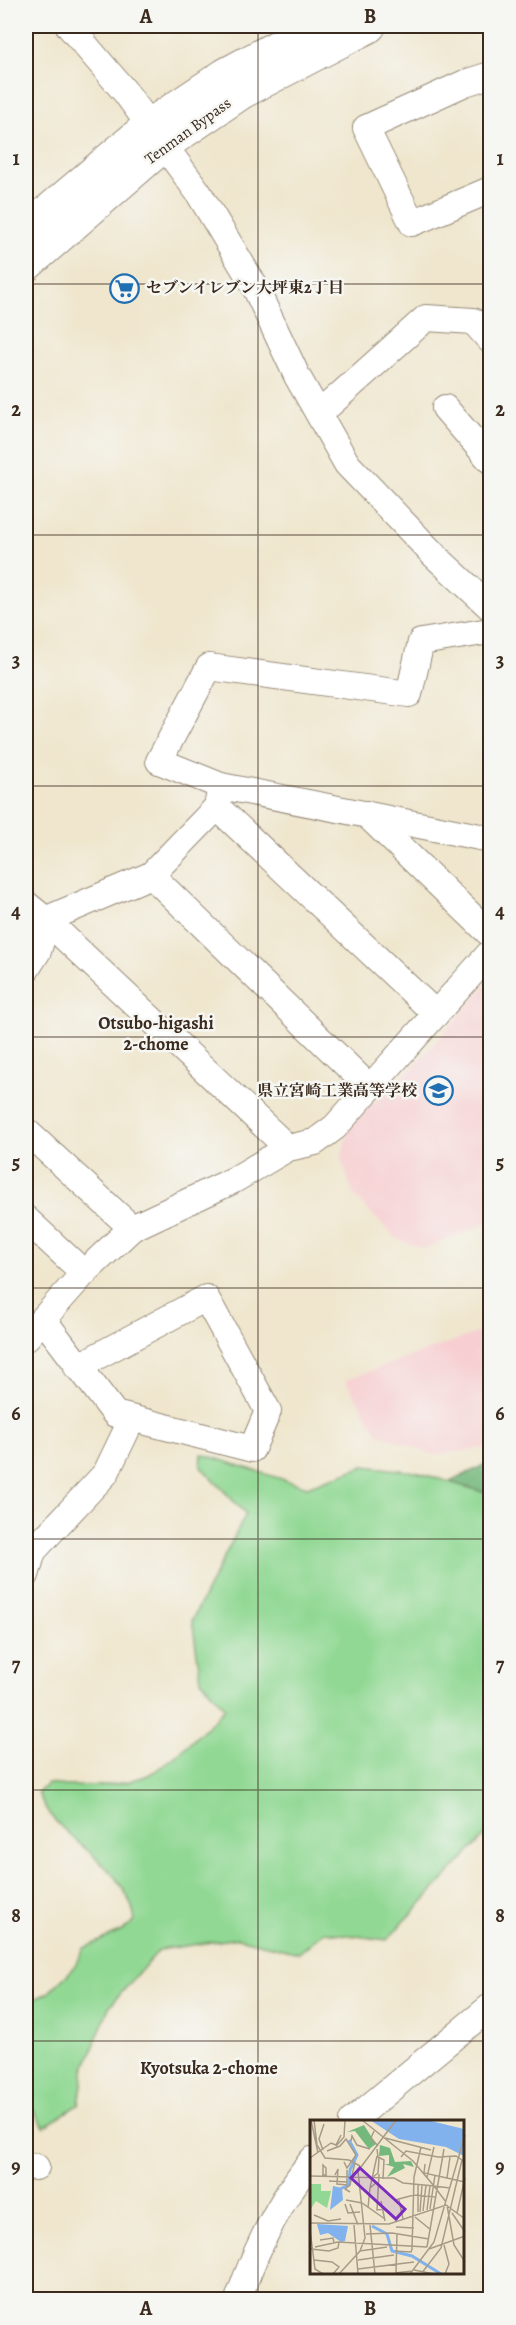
<svg xmlns="http://www.w3.org/2000/svg" width="516" height="2325" font-family="Alegreya,'Noto Serif JP',serif">
  <style>
    .built { fill: #f7cfd2 }
    .green { fill: #90d893; stroke: #668158; stroke-width: 1.5 }
    .forest { fill: #74b87d; stroke: #58714e; stroke-width: 1.5 }
    .lines { fill: none; stroke-linecap: round; stroke-linejoin: round }
    .minor-casing { stroke: #958876; stroke-width: 28 }
    .highway-casing { stroke: #958876; stroke-width: 35 }
    .minor { stroke: #fff; stroke-width: 26 }
    .highway { stroke: #fff; stroke-width: 33 }
    .grid { fill: none; stroke: #3b2a1e; stroke-width: 1.5; stroke-opacity: 0.55 }
    .labels { text-anchor: middle; dominant-baseline: central; stroke-width: 5; stroke-linejoin: round; paint-order: stroke }
    .street-label { font-size: 16px; fill: #3b2a1e; stroke: #f6f6f2 }
    .poi-label { font-size: 16px; font-weight: bold; fill: #3b2a1e; stroke: #f6f6f2; text-anchor: start }
    .neighbourhood-label { font-size: 18px; font-weight: bold; fill: #3b2a1e; stroke: #f6f6f2 }
    .inset-river { fill: none; stroke: #82b2ed; stroke-width: 3 }
    .inset-road { fill: none; stroke: #a79b87; stroke-width: 1.5 }
    .view { fill: #7b2cbf; fill-opacity: 0.15; stroke: #7b2cbf; stroke-width: 3 }
    .inset-edge { fill: none; stroke: #3b2a1e; stroke-width: 3 }
    .neatline { fill: none; stroke: #3b2a1e; stroke-width: 2 }
    .grid-label { font-size: 20px; text-anchor: middle; font-weight: bold; fill: #3b2a1e }
  </style>
  <rect width="100%" height="100%" fill="#f6f6f2"/>
  <filter id="ink" filterUnits="userSpaceOnUse"><feTurbulence type="fractalNoise" baseFrequency=".0167" numOctaves="2"/><feDisplacementMap in="SourceGraphic" scale="12" xChannelSelector="R" yChannelSelector="G"/><feConvolveMatrix kernelMatrix="1 2 1 2 8 2 1 2 1" color-interpolation-filters="sRGB"/></filter>
  <filter id="wash" filterUnits="userSpaceOnUse"><feTurbulence type="fractalNoise" baseFrequency=".008" numOctaves="4" result="noise"/><feDisplacementMap in="SourceGraphic" scale="24" xChannelSelector="R" yChannelSelector="G"/><feGaussianBlur stdDeviation="1.35" result="paint"/><feColorMatrix in="noise" values="0 0 0 0 0 0 0 0 0 0 0 0 0 0 0 0 0 1.4 0 .05"/><feComposite in="paint" operator="in"/></filter>
  <g filter="url(#wash)">
    <rect width="100%" height="100%" fill="#efe6cd"/>
    <g class="built">
      <polygon points="490,980 490,1222 423,1249 396,1238 354,1196 341,1159 350,1125 422,1058"/>
      <polygon points="490,1328 490,1447 434,1455 378,1433 345,1380"/>
    </g>
    <path class="green" d="M202 1454 307 1487 364 1466 416 1472 490 1494V1830L387 1940 324 1932 299 1953 238 1938 159 1950 109 2007 84 2071 79 2104 44 2127 26 2099V2003L48 1993 73 1969 84 1948 122 1931 135 1920C127 1871 81 1851 52 1817 46 1811 42 1801 38 1793L47 1784C80 1788 112 1788 143 1777 167 1769 207 1727 225 1708L201 1680 192 1620 246 1514 201 1467Z"/>
    <polygon class="forest" points="490,1462 490,1494 450,1482"/>
  </g>
  <g filter="url(#ink)">
    <g class="lines">
      <defs>
        <g id="minor">
          <polyline points="69,26 126,93 198,192 254,285 297,376 347,464 434,555 490,607"/>
          <polyline points="490,75 465,83 366,128 412,223 490,190"/>
          <polyline points="445,408 490,460"/>
          <polyline points="320,413 426,318 473,321 490,340"/>
          <polyline points="221,786 159,761 209,667 409,694 421,642 490,631"/>
          <polyline points="217,807 436,1014"/>
          <polyline points="366,814 490,934"/>
          <polyline points="151,875 370,1088"/>
          <polyline points="26,904 47,921 288,1148"/>
          <polyline points="26,928 151,875 217,807 221,786 490,839"/>
          <polyline points="26,970 38,951 47,921"/>
          <polyline points="26,1131 132,1228"/>
          <polyline points="26,1219 84,1273"/>
          <polyline points="43,1319 115,1414 252,1449 268,1411 206,1298 77,1367"/>
          <polyline points="26,1338 84,1273 132,1228 234,1180 288,1148 315,1142 335,1127 490,953"/>
          <polyline points="26,1575 33,1551 106,1473 132,1419"/>
          <polyline points="352,2121 490,2007"/>
          <polyline points="26,2166 36,2167"/>
          <path d="M238 2300C255 2251 280 2200 312 2160"/>
        </g>
        <g id="highway">
          <polyline points="26,230 150,125 225,75 316,26"/>
          <polyline points="26,265 165,144 242,92 369,26"/>
        </g>
      </defs>
      <use href="#minor" class="minor-casing"/>
      <use href="#highway" class="highway-casing"/>
      <use href="#minor" class="minor"/>
      <use href="#highway" class="highway"/>
    </g>
  </g>
  <path class="grid" d="M258 26V2300M26 284H490M26 535H490M26 786H490M26 1037H490M26 1288H490M26 1539H490M26 1790H490M26 2041H490"/>
  <defs>
    <symbol id="supermarket-ring" viewBox="-11 -11 22 22"><circle r="9.5" fill="#f6f6f2" stroke="#1f6fb2" stroke-width="1.5"/><path d="M-6-5.5h2.5l.6 2H6L4.5 2H-2.5L-4.4-4H-6ZM-1.5 3.2a1.3 1.3 0 1 0 .1 0ZM3 3.2a1.3 1.3 0 1 0 .1 0Z" fill="#1f6fb2"/></symbol>
    <symbol id="school-ring" viewBox="-11 -11 22 22"><circle r="9.5" fill="#f6f6f2" stroke="#1f6fb2" stroke-width="1.5"/><path d="M0-5L7-2L0 1L-7-2ZM-4 1L0 2.5L4 1V4Q0 6-4 4Z" fill="#1f6fb2"/></symbol>
  </defs>
  <g fill-rule="evenodd">
    <use href="#supermarket-ring" x="108" y="272" width="33" height="33"/>
    <use href="#school-ring" x="422" y="1074" width="33" height="33"/>
  </g>
  <g class="labels">
    <g class="street-label">
      <text transform="translate(188 131) rotate(-36)">Tenman Bypass</text>
    </g>
    <g class="poi-label">
      <text x="146" y="288">セブンイレブン大坪東2丁目</text>
      <text x="417" y="1091" text-anchor="end">県立宮崎工業高等学校</text>
    </g>
    <g class="neighbourhood-label">
      <text x="156" y="1023">Otsubo-higashi<tspan x="156" dy="21">2-chome</tspan></text>
      <text x="209" y="2068">Kyotsuka 2-chome</text>
    </g>
  </g>
  <g transform="translate(310 2120)">
    <rect width="154" height="154" fill="#efe6cd"/>
    <path d="M0 64H11V71H21L17 88 6 81 0 90Z" fill="#90d893"/>
    <path d="M54 5 66 24 59 29 45 11 37 12ZM70 25 80 28 85 42 101 41 104 47 93 44 95 48 77 57 84 47 74 44H79V35L69 36Z" fill="#74b87d"/>
    <path d="M60 0 121 1 154 9V36L136 27 89 19ZM23 66 32 68 33 80 20 90ZM7 104 38 106 35 121 31 122 18 113 10 115Z" fill="#82b2ed"/>
    <path class="inset-river" d="M30 69 39 65 40 50 47 35 39 20M62 106 77 114 82 131 102 136 131 154"/>
    <path class="inset-road" d="M1 0 8 33M4 0 7 25 15 38 39 40 50 46M52 0 103 41 124 66 140 68M64 11 61 18 68 26M75 18 121 30M41 21 42 16 47 25 60 29M26 26 34 17 35 0M67 29 68 37 74 40 73 59M13 30 9 19 14 4M17 31 30 26 36 19 46 35 37 48 34 42M91 37 96 31 128 37 146 36 155 42M0 38 21 23 26 25 31 15M115 44 114 53 155 62M13 45 16 48V55H13ZM69 54 67 90 74 89M25 55 28 49 27 64 37 65V50M0 56 84 58 93 63 124 66 136 82M117 57 124 27M62 58 68 53 69 38M137 58 140 37M19 61 37 62M60 68 67 36M40 72 35 69 40 65 45 42M36 80 52 83 75 99M85 80 104 75 125 77M89 80 93 99M71 81 75 101M35 84 38 93 50 92M40 84 48 105M137 85 144 125 155 142M58 88 60 68 67 62M120 89 125 55M117 90 120 66M113 91 116 65M108 92V64M110 92 112 65M142 93 155 112M147 93 155 58M4 95 18 101 31 99M105 97 121 110M0 103 79 104 136 85 155 99M44 105 48 154M60 105 65 154M86 107 104 108M0 110 5 149 13 154M56 114 82 113 119 119M10 120 23 118 24 123M134 125 139 144 135 154M5 127 28 122 117 127M117 127 134 29M1 129 19 131 28 128 29 122M119 129 155 116M50 131 77 127M85 131 101 132 102 129 104 57 111 27M4 140 22 142 29 147 23 154M48 140 84 135M48 149 104 142M104 150 124 154M86 153 87 114M29 154 50 131 55 118 48 51 86 0M76 154 102 151M100 154 124 122 155 15M111 154 131 128 152 40"/>
    <path class="view" d="M50 48 95 89 86 99 41 58Z"/>
    <rect width="154" height="154" class="inset-edge"/>
  </g>
  <rect width="516" height="2325" fill="none" stroke="#f6f6f2" stroke-width="66"/>
  <rect x="33" y="33" width="450" height="2259" class="neatline"/>
  <g class="grid-label">
    <text x="146" y="23">A</text>
    <text x="370" y="23">B</text>
    <text x="16" y="165">1</text>
    <text x="500" y="165">1</text>
    <text x="16" y="416">2</text>
    <text x="500" y="416">2</text>
    <text x="16" y="667">3</text>
    <text x="500" y="667">3</text>
    <text x="16" y="918">4</text>
    <text x="500" y="918">4</text>
    <text x="16" y="1169">5</text>
    <text x="500" y="1169">5</text>
    <text x="16" y="1420">6</text>
    <text x="500" y="1420">6</text>
    <text x="16" y="1671">7</text>
    <text x="500" y="1671">7</text>
    <text x="16" y="1922">8</text>
    <text x="500" y="1922">8</text>
    <text x="16" y="2173">9</text>
    <text x="500" y="2173">9</text>
    <text x="146" y="2315">A</text>
    <text x="370" y="2315">B</text>
  </g>
</svg>
